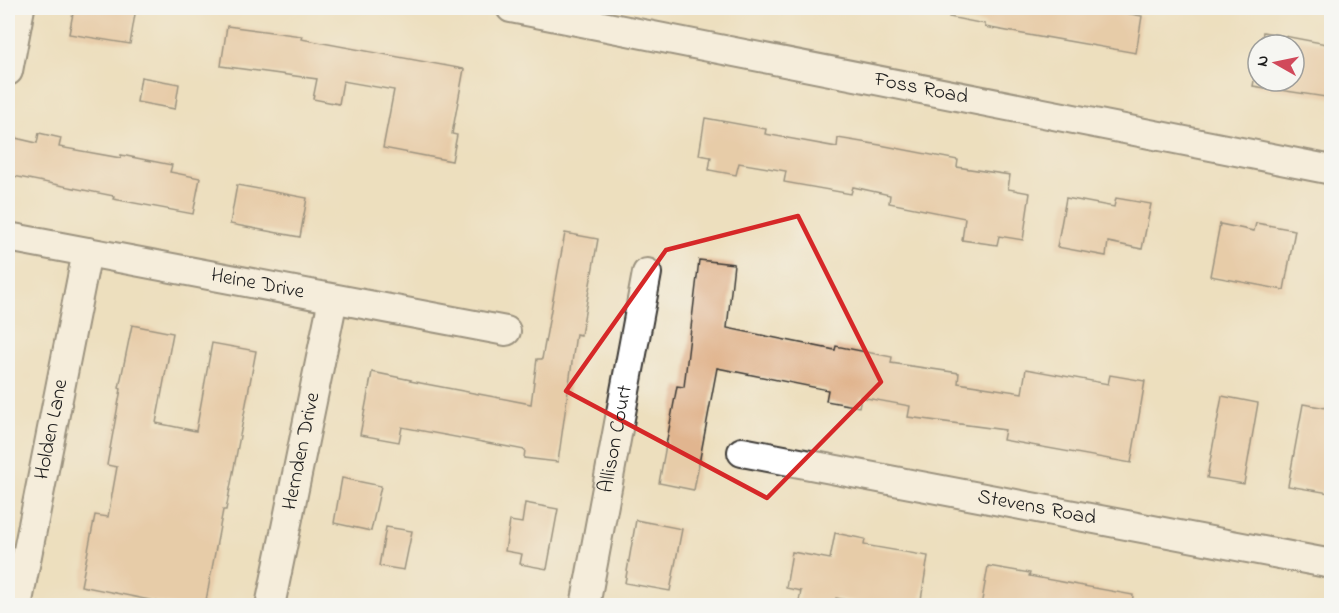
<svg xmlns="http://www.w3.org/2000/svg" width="1339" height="613" font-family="'Indie Flower',sans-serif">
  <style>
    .building { fill: #e1b58f }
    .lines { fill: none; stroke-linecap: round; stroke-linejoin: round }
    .street-casing { stroke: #3b3934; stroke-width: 32 }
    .street { stroke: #fff; stroke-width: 28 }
    .marked { fill: none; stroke: #d62828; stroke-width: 4.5; stroke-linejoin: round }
    .labels { text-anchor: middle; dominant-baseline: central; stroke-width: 4.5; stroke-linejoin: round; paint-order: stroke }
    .street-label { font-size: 21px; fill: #1c1c1c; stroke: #f6f6f2 }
  </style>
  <rect width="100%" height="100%" fill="#f6f6f2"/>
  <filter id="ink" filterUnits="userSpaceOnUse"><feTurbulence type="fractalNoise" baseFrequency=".0167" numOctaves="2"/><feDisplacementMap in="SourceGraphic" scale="12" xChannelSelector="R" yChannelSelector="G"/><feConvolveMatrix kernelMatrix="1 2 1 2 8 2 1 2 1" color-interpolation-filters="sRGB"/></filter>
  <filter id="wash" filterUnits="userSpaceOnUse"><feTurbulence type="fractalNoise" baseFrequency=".008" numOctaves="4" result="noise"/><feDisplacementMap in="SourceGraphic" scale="24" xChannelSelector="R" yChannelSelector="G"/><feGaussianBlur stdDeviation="1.35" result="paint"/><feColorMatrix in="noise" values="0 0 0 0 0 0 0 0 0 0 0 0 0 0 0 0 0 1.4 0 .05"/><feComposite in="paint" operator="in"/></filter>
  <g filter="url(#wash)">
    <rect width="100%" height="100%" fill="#eddfbe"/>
    <g id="blocks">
      <g class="building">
        <polygon points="74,8 136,8 130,44 69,34"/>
        <polygon points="950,8 1115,8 1114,11 1142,16 1136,53 1045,37 1045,38 985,27 985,24 949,17"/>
        <polygon points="227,26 302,36 301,39 464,69 452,134 457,135 452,161 383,148 394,90 343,81 339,104 313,99 317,79 221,66"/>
        <polygon points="1263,32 1332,45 1332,98 1253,86 1258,59 1258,81 1294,81 1294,45 1261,45"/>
        <polygon points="141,77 179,84 175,109 137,102"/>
        <polygon points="705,118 766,129 765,134 837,147 838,138 880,145 958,160 957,167 1010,175 1008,189 1030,193 1023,240 999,236 997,245 962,240 965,218 889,203 890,195 853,187 851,194 784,182 786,171 739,163 736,175 709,170 711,157 699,155"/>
        <polygon points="39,133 61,138 59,147 121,158 121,155 172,165 170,172 200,178 193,214 113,199 114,196 8,175 8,155 11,137 37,143"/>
        <polygon points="237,185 307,198 300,237 230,224"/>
        <polygon points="1066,198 1114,207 1116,198 1151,204 1142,249 1108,242 1106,256 1057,247"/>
        <polygon points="1256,223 1295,230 1284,290 1210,276 1220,224 1254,231"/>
        <polygon points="565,233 598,239 581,335 576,334 558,462 524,458 525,450 402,427 399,442 360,435 372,372 411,380 410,381 531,404 537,359 542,359"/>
        <polygon points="699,260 734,264 727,328 835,350 836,346 892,357 891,363 959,373 958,383 1022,393 1026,369 1108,384 1110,375 1145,381 1131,463 1003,440 1005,430 908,417 910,406 861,397 859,407 826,401 828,390 717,368 694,490 659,483 677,386 684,387"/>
        <polygon points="132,325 173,333 156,423 196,431 212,343 256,351 226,510 223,510 205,606 179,606 81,586 95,515 108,517 117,467 107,465 121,389 119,388"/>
        <polygon points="1222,396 1258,403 1244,484 1207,478"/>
        <polygon points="1303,404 1332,409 1332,479 1329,493 1288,486"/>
        <polygon points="342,478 381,486 371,531 334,523"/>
        <polygon points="525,503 558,509 547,569 520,564 522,554 505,551 510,521 522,523"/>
        <polygon points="636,520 682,529 670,591 625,583"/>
        <polygon points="386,527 412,531 404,570 379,566"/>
        <polygon points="835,533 865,539 864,545 928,556 920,606 879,606 836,598 834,606 798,606 801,591 786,588 792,552 830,559"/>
        <polygon points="988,566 1030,573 1029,576 1133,595 1132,606 981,606"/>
      </g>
    </g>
  </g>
  <g filter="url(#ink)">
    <use href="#blocks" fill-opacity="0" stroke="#3b3934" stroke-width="1.5"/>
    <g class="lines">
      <defs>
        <g id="street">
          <path id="s1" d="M511 8 1332 170"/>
          <polyline points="8,71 20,8"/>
          <path id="s2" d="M8 237 506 331"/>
          <path id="s3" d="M742 452 1332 564"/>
          <path id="s4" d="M17 606 87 252"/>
          <path id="s5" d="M270 606 333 299"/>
          <path id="s6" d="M585 606 647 273"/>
        </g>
      </defs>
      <use href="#street" class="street-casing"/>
      <use href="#street" class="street"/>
    </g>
  </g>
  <path d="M0 0H1339V613H0ZM798 216 881 382 767 498 566 391 666 250Z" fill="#eddfbe" fill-opacity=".55" fill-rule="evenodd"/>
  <path class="marked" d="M798 216 881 382 767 498 566 391 666 250Z"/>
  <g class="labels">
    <g class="street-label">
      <text stroke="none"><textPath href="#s1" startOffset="418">Foss Road</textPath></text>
      <text stroke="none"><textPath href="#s2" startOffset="254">Heine Drive</textPath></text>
      <text stroke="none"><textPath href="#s4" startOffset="180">Holden Lane</textPath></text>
      <text stroke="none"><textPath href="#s6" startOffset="170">Allison Court</textPath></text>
      <text stroke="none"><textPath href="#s5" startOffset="158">Hernden Drive</textPath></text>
      <text stroke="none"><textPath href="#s3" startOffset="300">Stevens Road</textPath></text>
    </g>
  </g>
  <rect width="1339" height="613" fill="none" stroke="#f6f6f2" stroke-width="30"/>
  <g transform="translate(1276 63) rotate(279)"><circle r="28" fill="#f6f6f2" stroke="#9f9f9c" stroke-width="1.5"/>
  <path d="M0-4.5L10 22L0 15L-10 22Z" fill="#d1495b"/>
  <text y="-9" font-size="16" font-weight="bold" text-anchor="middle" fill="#1c1c1c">N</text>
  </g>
</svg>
